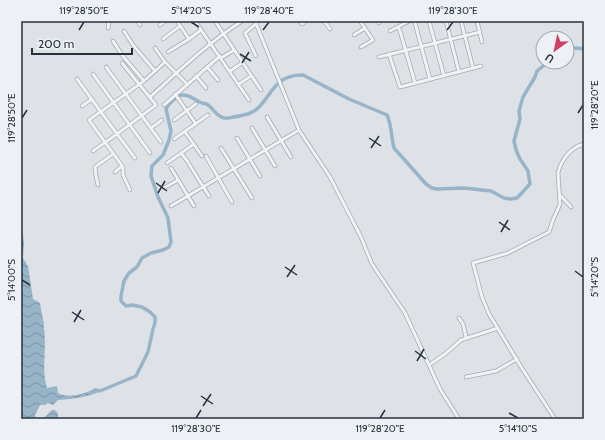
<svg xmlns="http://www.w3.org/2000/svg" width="605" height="440" font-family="Cabin,sans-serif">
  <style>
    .water { fill: url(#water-waves) }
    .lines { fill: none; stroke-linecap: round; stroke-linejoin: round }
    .canal { stroke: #98b4c8; stroke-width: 3.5 }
    .minor-casing { stroke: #a3aab1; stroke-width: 4.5 }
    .minor { stroke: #f0f3f6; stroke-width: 3 }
    .ticks { fill: none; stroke: #27323e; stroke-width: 1.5 }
    .neatline { fill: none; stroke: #27323e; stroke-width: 1.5 }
    .ticks-label { font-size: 10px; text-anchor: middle; fill: #27323e }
  </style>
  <defs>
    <pattern id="water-waves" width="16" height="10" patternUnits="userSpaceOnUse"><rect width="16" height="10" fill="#98b4c8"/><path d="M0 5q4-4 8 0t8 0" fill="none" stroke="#7c93a4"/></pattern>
  </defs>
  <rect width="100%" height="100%" fill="#dee2e7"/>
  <g class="water">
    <path d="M21 223 24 242 23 258 28 266 33 299 40 303C41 311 44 320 44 328 47 348 41 369 47 388L57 386 58 393C68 399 86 394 95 388L103 390C89 397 74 399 58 400L53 405 48 403 45 405H40L35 415 36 419H21Z"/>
    <polygon points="52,410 55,410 58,413 58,419 47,419 45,417"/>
  </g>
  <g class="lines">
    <g class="canal">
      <polyline points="567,49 577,48 584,49"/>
      <path d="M100 391 136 376 148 352 153 329 155 323V317L150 312 142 307 132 305 126 306 121 301V296L124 281 129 273 137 267 142 258 151 253 163 250 169 247 171 242 168 218 158 197 151 176 152 166 163 155 169 140 171 131 166 109 169 104 179 95C189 94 193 99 202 103 204 104 206 103 208 105 214 109 216 116 224 118 228 119 243 115 248 114 271 106 269 74 303 75L349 99 387 115C392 126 391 137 394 148L426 184 432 188 437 189 464 188 491 191 504 198 510 199 517 198 530 184 528 171 520 159 516 150 514 141 520 119 519 111 523 97 535 77 537 71 543 66 553 62"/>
    </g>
    <defs>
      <g id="minor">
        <polyline points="138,21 140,25"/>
        <polyline points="195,21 249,100"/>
        <polyline points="215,21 261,90"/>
        <polyline points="255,21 299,130 330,177 361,237 372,264 405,313 440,389 459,419"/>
        <polyline points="300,21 302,24 306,21"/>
        <polyline points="324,21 330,29"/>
        <polyline points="360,21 373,40 361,47"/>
        <polyline points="378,21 379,23"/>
        <polyline points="413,21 415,23 430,79"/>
        <polyline points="429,21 444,76"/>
        <polyline points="446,21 459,72"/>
        <polyline points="461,21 473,68"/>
        <polyline points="477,21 482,42"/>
        <polyline points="160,25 165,21"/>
        <polyline points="398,27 400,31 415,83"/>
        <polyline points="108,28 109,21"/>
        <polyline points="124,31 133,45 155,71"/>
        <polyline points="390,31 409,21"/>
        <polyline points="354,35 365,28"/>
        <polyline points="163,39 180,26"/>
        <polyline points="189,39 201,30"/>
        <polyline points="113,41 122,55 144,81"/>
        <polyline points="155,48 165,62 187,84"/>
        <polyline points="168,52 189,39 177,21"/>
        <polyline points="389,54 400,87 481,66"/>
        <polyline points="256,56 245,33 256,24"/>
        <polyline points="379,57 480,32"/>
        <polyline points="221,58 234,50"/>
        <polyline points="106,67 161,142"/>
        <polyline points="207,67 218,80"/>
        <polyline points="230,71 242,63"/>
        <polyline points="93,74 150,153"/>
        <polyline points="196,76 206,88"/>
        <polyline points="77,79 117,134 156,105 122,63"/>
        <polyline points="239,84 251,76"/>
        <polyline points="175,94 196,124"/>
        <path d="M150 97C180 70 208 43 242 21"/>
        <polyline points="164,105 220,56"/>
        <polyline points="82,106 92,99"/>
        <polyline points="267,117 291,157"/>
        <polyline points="174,120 196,104"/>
        <polyline points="151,128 162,120"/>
        <polyline points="252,128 275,166"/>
        <polyline points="185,132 202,156"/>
        <polyline points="237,138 260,176"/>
        <polyline points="174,139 208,115"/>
        <polyline points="221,148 252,198"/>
        <polyline points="93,151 117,134 135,158"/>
        <polyline points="181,153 188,162"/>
        <polyline points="206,156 232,202"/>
        <polyline points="167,163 194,144"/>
        <polyline points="189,164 209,196"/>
        <polyline points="171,168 194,206"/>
        <polyline points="115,172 122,166"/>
        <polyline points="98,185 96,176 95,167 113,154"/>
        <polyline points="164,188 178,180"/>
        <polyline points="130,190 123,175 123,167 89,120 144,81 165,62"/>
        <polyline points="561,196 571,207"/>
        <polyline points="171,206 299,130"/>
        <polyline points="459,318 463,324 466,337"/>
        <polyline points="429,365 445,354 461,340 498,328"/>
        <polyline points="466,377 496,371 517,359"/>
        <path d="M555 419 523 370 489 314 482 297 473 263 508 253 549 232 553 220 560 204 558 173C561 160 571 147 584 144"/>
      </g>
    </defs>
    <use href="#minor" class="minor-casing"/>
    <use href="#minor" class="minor"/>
  </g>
  <path class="ticks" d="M191 22 199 27M79 30 84 22M263 30 269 22M447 30 453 22M240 54 251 61M242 63 249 52M578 113 583 105M22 118 27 110M369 138 381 146M371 148 379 136M156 183 167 191M158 193 165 181M499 222 510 230M501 232 508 220M285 267 297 275M575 271 583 277M287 277 295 265M22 280 30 285M72 312 84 320M74 322 81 310M415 351 426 359M417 361 424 349M201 396 213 404M203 406 211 394M509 413 518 418M196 418 201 410M380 418 385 410"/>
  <rect width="605" height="440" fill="none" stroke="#edf1f5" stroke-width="44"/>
  <g transform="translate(555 50) rotate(213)"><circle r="19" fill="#edf1f5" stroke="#9ea5ac"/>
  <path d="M0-3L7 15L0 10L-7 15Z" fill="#cd4264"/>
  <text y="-6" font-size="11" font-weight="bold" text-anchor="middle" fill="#27323e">U</text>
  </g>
  <path d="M32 48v6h100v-6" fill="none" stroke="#27323e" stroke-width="2"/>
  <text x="38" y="48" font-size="12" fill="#27323e" stroke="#edf1f5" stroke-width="3" paint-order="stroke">200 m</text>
  <rect x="22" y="22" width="561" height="396" class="neatline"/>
  <g class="ticks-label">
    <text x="84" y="14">119°28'50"E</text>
    <text x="191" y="14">5°14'20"S</text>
    <text x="269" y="14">119°28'40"E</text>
    <text x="453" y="14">119°28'30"E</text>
    <text transform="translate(594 105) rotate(-90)" y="4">119°28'20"E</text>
    <text transform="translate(11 118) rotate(-90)" y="4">119°28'50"E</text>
    <text transform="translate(594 277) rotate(-90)" y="4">5°14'20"S</text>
    <text transform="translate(11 280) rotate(-90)" y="4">5°14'00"S</text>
    <text x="196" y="432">119°28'30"E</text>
    <text x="380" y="432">119°28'20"E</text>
    <text x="518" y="432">5°14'10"S</text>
  </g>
</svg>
